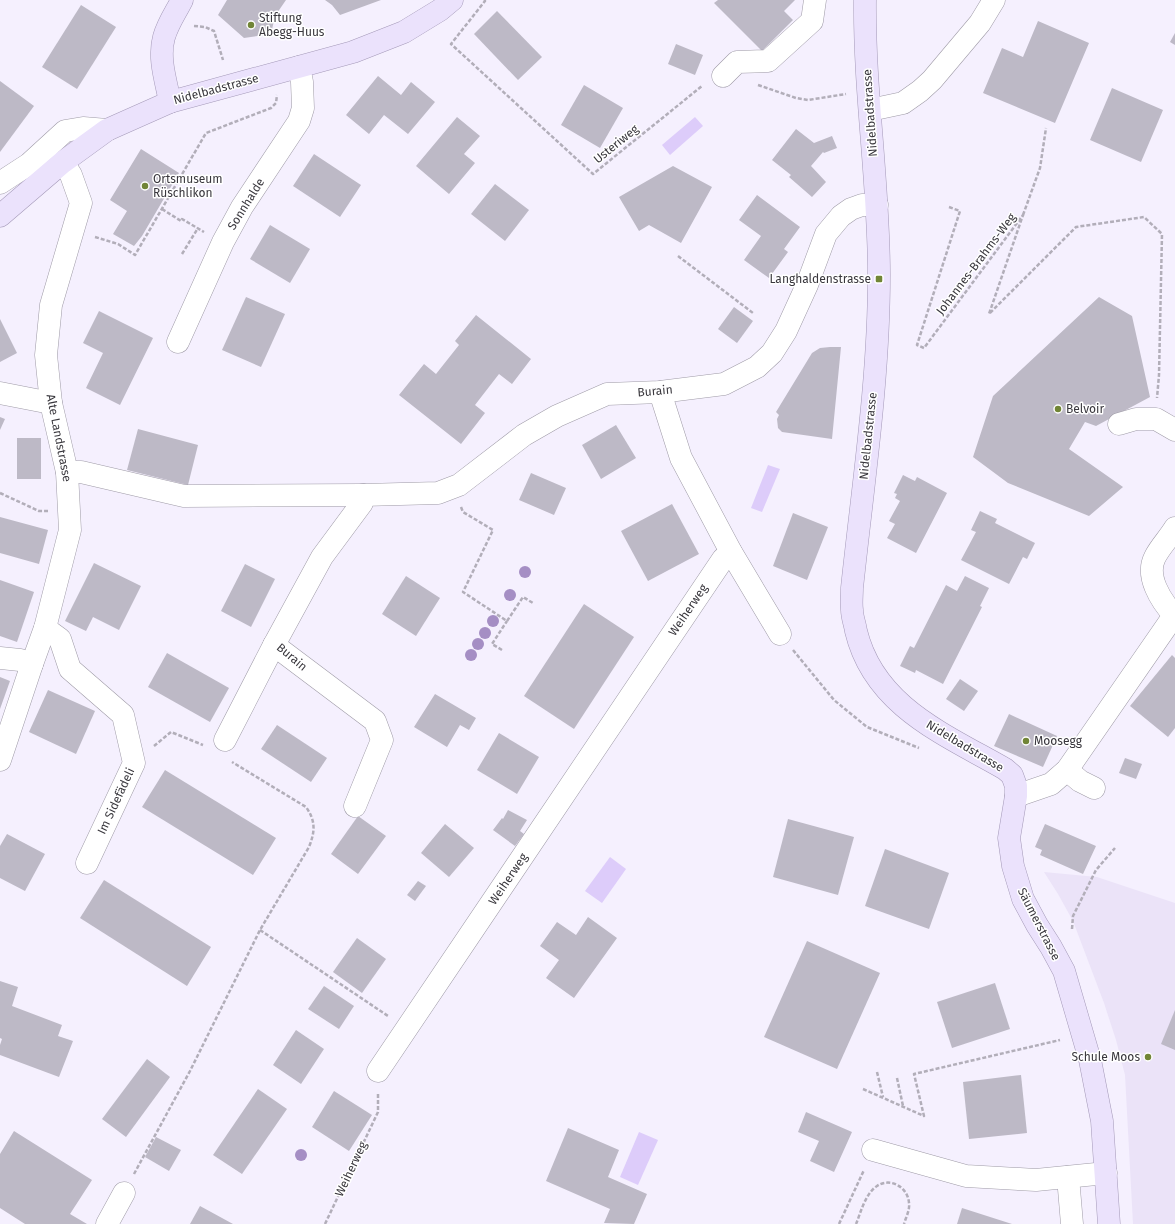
<svg xmlns="http://www.w3.org/2000/svg" width="1175" height="1224" font-family="'Fira Sans',sans-serif">
  <style>
    .built { fill: #ebe3f8 }
    .water { fill: #ddccfa }
    .building { fill: #bdb9c6 }
    .lines { fill: none; stroke-linecap: round; stroke-linejoin: round }
    .minor-casing { stroke: #9f9ba7; stroke-width: 23 }
    .major-casing { stroke: #a499b8; stroke-width: 23 }
    .path { stroke: #b2aeb9; stroke-width: 2.5; stroke-dasharray: 4 2; stroke-linecap: butt }
    .minor { stroke: #fff; stroke-width: 22 }
    .major { stroke: #ebe2fc; stroke-width: 22 }
    .tree { fill: #a58ec4 }
    .poi-dot { fill: #718536; stroke: #fff; stroke-width: 1.5 }
    .labels { text-anchor: middle; dominant-baseline: central; stroke-width: 3; stroke-linejoin: round; paint-order: stroke }
    .poi-label { font-size: 12px; fill: #39373d; stroke: #fff; text-anchor: start }
    .street-label { font-size: 12px; fill: #39373d; stroke: #fff }
  </style>
  <rect width="100%" height="100%" fill="#f5f0fe"/>
  <polygon class="built" points="1044,872 1097,877 1175,903 1175,1224 1133,1224 1125,1075 1116,1040 1104,1003 1073,921 1058,894"/>
  <g class="water">
    <polygon points="695,117 703,126 670,155 662,145"/>
    <polygon points="768,465 780,469 762,512 751,508"/>
    <polygon points="610,857 626,869 602,903 585,891"/>
    <polygon points="639,1132 658,1140 638,1185 620,1177"/>
  </g>
  <g class="building">
    <polygon points="227,0 286,0 275,16 271,34 244,38 218,15"/>
    <polygon points="325,0 381,0 340,15 332,5"/>
    <polygon points="718,0 795,0 784,11 793,20 762,51 714,3"/>
    <polygon points="81,5 116,27 77,89 42,67"/>
    <polygon points="497,11 542,57 518,80 474,34"/>
    <polygon points="1038,21 1089,43 1055,123 983,93 1002,48 1023,57"/>
    <polygon points="1175,33 1175,45 1170,42"/>
    <polygon points="676,44 703,55 695,75 668,64"/>
    <polygon points="378,76 401,95 411,82 435,102 408,134 384,115 369,134 346,115"/>
    <polygon points="0,81 34,106 0,152"/>
    <polygon points="584,85 623,108 600,148 561,125"/>
    <polygon points="1112,88 1163,110 1141,162 1090,140"/>
    <polygon points="457,117 480,136 464,154 475,163 449,194 416,166"/>
    <polygon points="796,129 814,143 832,136 837,148 824,153 823,152 811,166 826,182 812,197 789,177 791,175 772,160"/>
    <polygon points="141,149 179,173 142,236 134,246 113,234 127,211 110,200"/>
    <polygon points="314,154 361,185 340,217 293,186"/>
    <polygon points="673,166 712,187 681,243 649,225 639,231 619,197"/>
    <polygon points="495,184 529,210 505,241 471,214"/>
    <polygon points="757,195 800,227 784,249 788,252 769,278 744,260 761,236 739,220"/>
    <polygon points="270,225 310,249 290,283 250,259"/>
    <polygon points="246,297 285,314 261,367 222,350"/>
    <polygon points="1099,297 1132,316 1150,397 1096,426 1085,422 1069,449 1123,487 1089,516 1008,483 973,457 993,396"/>
    <polygon points="734,307 753,321 737,343 718,329"/>
    <polygon points="99,311 153,338 120,405 86,388 103,353 83,343"/>
    <polygon points="476,315 531,359 512,384 499,374 475,405 485,413 461,444 399,395 424,364 436,374 459,345 455,341"/>
    <polygon points="0,319 17,353 0,362"/>
    <polygon points="830,347 841,347 832,439 782,432 778,428 777,419 779,415 776,412 812,353 820,348"/>
    <polygon points="0,417 5,419 0,430"/>
    <polygon points="616,425 636,458 601,479 582,445"/>
    <polygon points="138,429 198,445 188,485 127,470"/>
    <rect x="17" y="438" width="24" height="41"/>
    <polygon points="531,473 566,488 554,515 519,500"/>
    <polygon points="903,475 915,481 917,477 947,493 916,553 887,538 895,524 889,521 900,501 895,498 897,494 894,493"/>
    <polygon points="672,504 699,554 648,581 621,531"/>
    <polygon points="980,511 997,519 995,523 1035,543 1027,559 1023,557 1009,584 961,560 976,532 971,530"/>
    <polygon points="793,513 828,527 807,580 773,566"/>
    <polygon points="0,517 48,530 39,564 0,553"/>
    <polygon points="94,563 141,586 119,630 93,617 86,631 65,621"/>
    <polygon points="245,564 275,579 251,627 221,611"/>
    <polygon points="406,576 440,598 416,636 382,614"/>
    <polygon points="965,576 989,588 980,606 982,607 943,684 916,670 915,673 900,666 910,646 914,648 946,585 957,591"/>
    <polygon points="0,580 34,592 17,642 0,636"/>
    <polygon points="584,604 634,637 574,729 524,696"/>
    <polygon points="167,653 229,688 210,722 148,687"/>
    <polygon points="1172,655 1175,658 1175,728 1168,737 1130,706"/>
    <polygon points="0,677 10,681 0,709"/>
    <polygon points="960,679 978,691 964,711 946,699"/>
    <polygon points="48,690 95,711 76,754 29,732"/>
    <polygon points="435,694 476,718 469,730 460,725 447,747 414,727"/>
    <polygon points="1009,714 1057,736 1043,767 994,746"/>
    <polygon points="277,725 327,758 311,782 261,749"/>
    <polygon points="499,733 539,757 517,794 477,770"/>
    <polygon points="1125,758 1142,764 1136,779 1119,773"/>
    <polygon points="165,770 276,838 253,875 142,807"/>
    <polygon points="508,810 527,820 520,831 524,834 515,846 493,830 502,818 503,819"/>
    <polygon points="358,816 386,836 358,874 331,854"/>
    <polygon points="788,819 854,837 838,895 773,877"/>
    <polygon points="445,824 474,848 449,877 421,853"/>
    <polygon points="1045,824 1096,846 1083,874 1040,855 1042,850 1035,847"/>
    <polygon points="7,834 45,854 25,891 0,878 0,846"/>
    <polygon points="885,849 949,873 929,929 865,906"/>
    <polygon points="104,880 211,947 187,986 80,918"/>
    <polygon points="418,881 426,886 415,901 407,895"/>
    <polygon points="588,917 617,938 574,998 546,978 559,960 540,946 557,922 576,935"/>
    <polygon points="357,938 386,959 362,993 333,972"/>
    <polygon points="807,941 880,973 837,1069 764,1037"/>
    <polygon points="0,981 18,987 12,1006 62,1025 58,1036 73,1041 59,1077 0,1055 0,1045 2,1039 0,1038"/>
    <polygon points="995,983 1010,1029 952,1048 937,1002"/>
    <polygon points="324,986 354,1006 339,1029 308,1009"/>
    <polygon points="1175,1010 1175,1050 1161,1044"/>
    <polygon points="296,1030 324,1049 301,1084 273,1065"/>
    <polygon points="147,1059 170,1077 126,1137 102,1119"/>
    <polygon points="1021,1075 1027,1133 969,1139 963,1082"/>
    <polygon points="258,1089 287,1109 242,1174 213,1155"/>
    <polygon points="334,1091 372,1115 349,1151 312,1127"/>
    <polygon points="806,1112 852,1132 834,1172 810,1161 819,1141 798,1132"/>
    <polygon points="568,1128 619,1150 608,1177 647,1194 634,1224 604,1223 610,1209 546,1181"/>
    <polygon points="14,1131 92,1180 70,1214 87,1224 25,1224 0,1208 0,1154"/>
    <polygon points="156,1137 181,1150 169,1171 145,1157"/>
    <polygon points="200,1206 233,1224 190,1224"/>
    <polygon points="962,1208 1012,1224 957,1224"/>
  </g>
  <g class="lines">
    <defs>
      <g id="minor">
        <polyline points="723,76 737,62 768,61 812,21 815,0"/>
        <polyline points="870,110 903,103 920,91 932,80 980,23 994,0"/>
        <polyline points="0,183 29,164 65,131 83,128 107,130"/>
        <polyline points="178,342 223,242 242,207 299,121 303,108 302,82 299,67"/>
        <polyline points="660,392 681,458 731,552 780,634"/>
        <polyline points="0,393 51,403"/>
        <polyline points="1119,424 1136,419 1156,419 1175,430"/>
        <polyline points="67,472 81,472 184,496 363,495 438,493 459,485 524,435 557,416 607,394 660,392 724,384 757,367 772,353 786,331 807,285 826,234 841,216 851,209 862,205 877,205"/>
        <path d="M1174 615C1161 601 1145 576 1155 557 1160 547 1169 538 1175 528"/>
        <polyline points="45,628 60,639 70,669 123,715 134,763 87,863"/>
        <polyline points="0,658 20,660 32,664"/>
        <polyline points="225,740 274,645"/>
        <polyline points="0,760 32,664 45,628 70,530 67,472 51,403 46,355 51,305 81,203 71,175 63,162"/>
        <polyline points="1067,770 1080,781 1094,788"/>
        <polyline points="1016,796 1051,784 1067,770 1175,614"/>
        <polyline points="355,806 382,740 375,721 274,645 322,557 362,503 363,495"/>
        <polyline points="378,1071 723,559 731,552"/>
        <polyline points="873,1150 966,1176 1036,1180 1106,1173"/>
        <polyline points="1068,1177 1072,1224"/>
        <polyline points="107,1224 124,1193"/>
      </g>
      <g id="major">
        <path d="M865 0C864 92 879 183 879 275 879 380 863 484 852 588 852 595 851 603 852 610 852 617 855 624 856 631 874 706 944 734 1005 769L1012 775 1016 786V796L1009 838 1013 866 1023 899 1037 925 1051 947 1064 971 1090 1060 1102 1121 1109 1224"/>
        <path d="M170 102C166 81 158 58 164 37 168 23 176 12 182 0"/>
        <polyline points="0,216 63,162 107,130 170,102 353,52 404,32 440,10 452,0"/>
      </g>
    </defs>
    <use href="#minor" class="minor-casing"/>
    <use href="#major" class="major-casing"/>
    <g class="path">
      <polyline points="484,0 485,1 451,44 593,174 702,86"/>
      <polyline points="194,26 205,27 214,31 223,60"/>
      <polyline points="758,85 796,98 808,100 846,94"/>
      <polyline points="949,207 960,211 917,345 924,348 1023,215 989,314 1076,227 1144,217 1162,234 1159,375 1157,398"/>
      <polyline points="162,209 181,221 182,219 204,232"/>
      <polyline points="1023,215 1040,168 1046,128"/>
      <polyline points="95,237 118,244 135,255 206,133 271,108 276,103 277,95"/>
      <polyline points="182,254 198,228"/>
      <polyline points="678,256 753,313"/>
      <polyline points="0,493 39,511 48,511"/>
      <polyline points="461,507 463,512 493,530 463,592 507,621 523,597 533,603"/>
      <polyline points="502,650 492,644 507,621"/>
      <polyline points="793,650 834,700 867,727 919,748"/>
      <polyline points="154,746 171,732 203,745"/>
      <polyline points="1072,929 1073,916 1096,870 1115,848"/>
      <polyline points="260,930 388,1016"/>
      <polyline points="877,1072 883,1097"/>
      <polyline points="897,1078 903,1106"/>
      <polyline points="863,1089 924,1116 914,1074 1060,1040"/>
      <path d="M134 1174 190 1071 260 930 309 847C315 832 316 821 306 807L232 762"/>
      <polyline points="325,1224 378,1112 378,1094"/>
      <polyline points="839,1224 864,1170"/>
      <path d="M856 1224C861 1212 865 1194 877 1186 890 1177 908 1187 909 1203 910 1210 906 1217 904 1224"/>
    </g>
    <use href="#minor" class="minor"/>
    <use href="#major" class="major"/>
  </g>
  <g class="tree">
    <circle cx="525" cy="572" r="6"/>
    <circle cx="510" cy="595" r="6"/>
    <circle cx="493" cy="621" r="6"/>
    <circle cx="485" cy="633" r="6"/>
    <circle cx="478" cy="644" r="6"/>
    <circle cx="471" cy="655" r="6"/>
    <circle cx="301" cy="1155" r="6"/>
  </g>
  <g class="poi-dot">
    <circle cx="251" cy="25" r="4"/>
    <circle cx="145" cy="186" r="4"/>
    <rect x="875" y="275" width="8" height="8" rx="2"/>
    <circle cx="1058" cy="409" r="4"/>
    <circle cx="1026" cy="741" r="4"/>
    <circle cx="1148" cy="1057" r="4"/>
  </g>
  <g class="labels">
    <g class="poi-label">
      <text x="259" y="18">Stiftung<tspan x="259" dy="14">Abegg-Huus</tspan></text>
      <text x="153" y="179">Ortsmuseum<tspan x="153" dy="14">Rüschlikon</tspan></text>
      <text x="871" y="279" text-anchor="end">Langhaldenstrasse</text>
      <text x="1066" y="409">Belvoir</text>
      <text x="1034" y="741">Moosegg</text>
      <text x="1140" y="1057" text-anchor="end">Schule Moos</text>
    </g>
    <g class="street-label">
      <text transform="translate(216 89) rotate(-15)">Nidelbadstrasse</text>
      <text transform="translate(870 113) rotate(-94)">Nidelbadstrasse</text>
      <text transform="translate(616 144) rotate(-39)">Usteriweg</text>
      <text transform="translate(246 204) rotate(-58)">Sonnhalde</text>
      <text transform="translate(976 264) rotate(-53)">Johannes-Brahms-Weg</text>
      <text transform="translate(655 391) rotate(-5)">Burain</text>
      <text transform="translate(868 436) rotate(-84)">Nidelbadstrasse</text>
      <text transform="translate(59 438) rotate(79)">Alte Landstrasse</text>
      <text transform="translate(688 610) rotate(-56)">Weiherweg</text>
      <text transform="translate(292 657) rotate(40)">Burain</text>
      <text transform="translate(965 746) rotate(31)">Nidelbadstrasse</text>
      <text transform="translate(116 801) rotate(-65)">Im Sidefädeli</text>
      <text transform="translate(508 879) rotate(-56)">Weiherweg</text>
      <text transform="translate(1039 924) rotate(63)">Säumerstrasse</text>
      <text transform="translate(351 1169) rotate(-65)">Weiherweg</text>
    </g>
  </g>
</svg>
